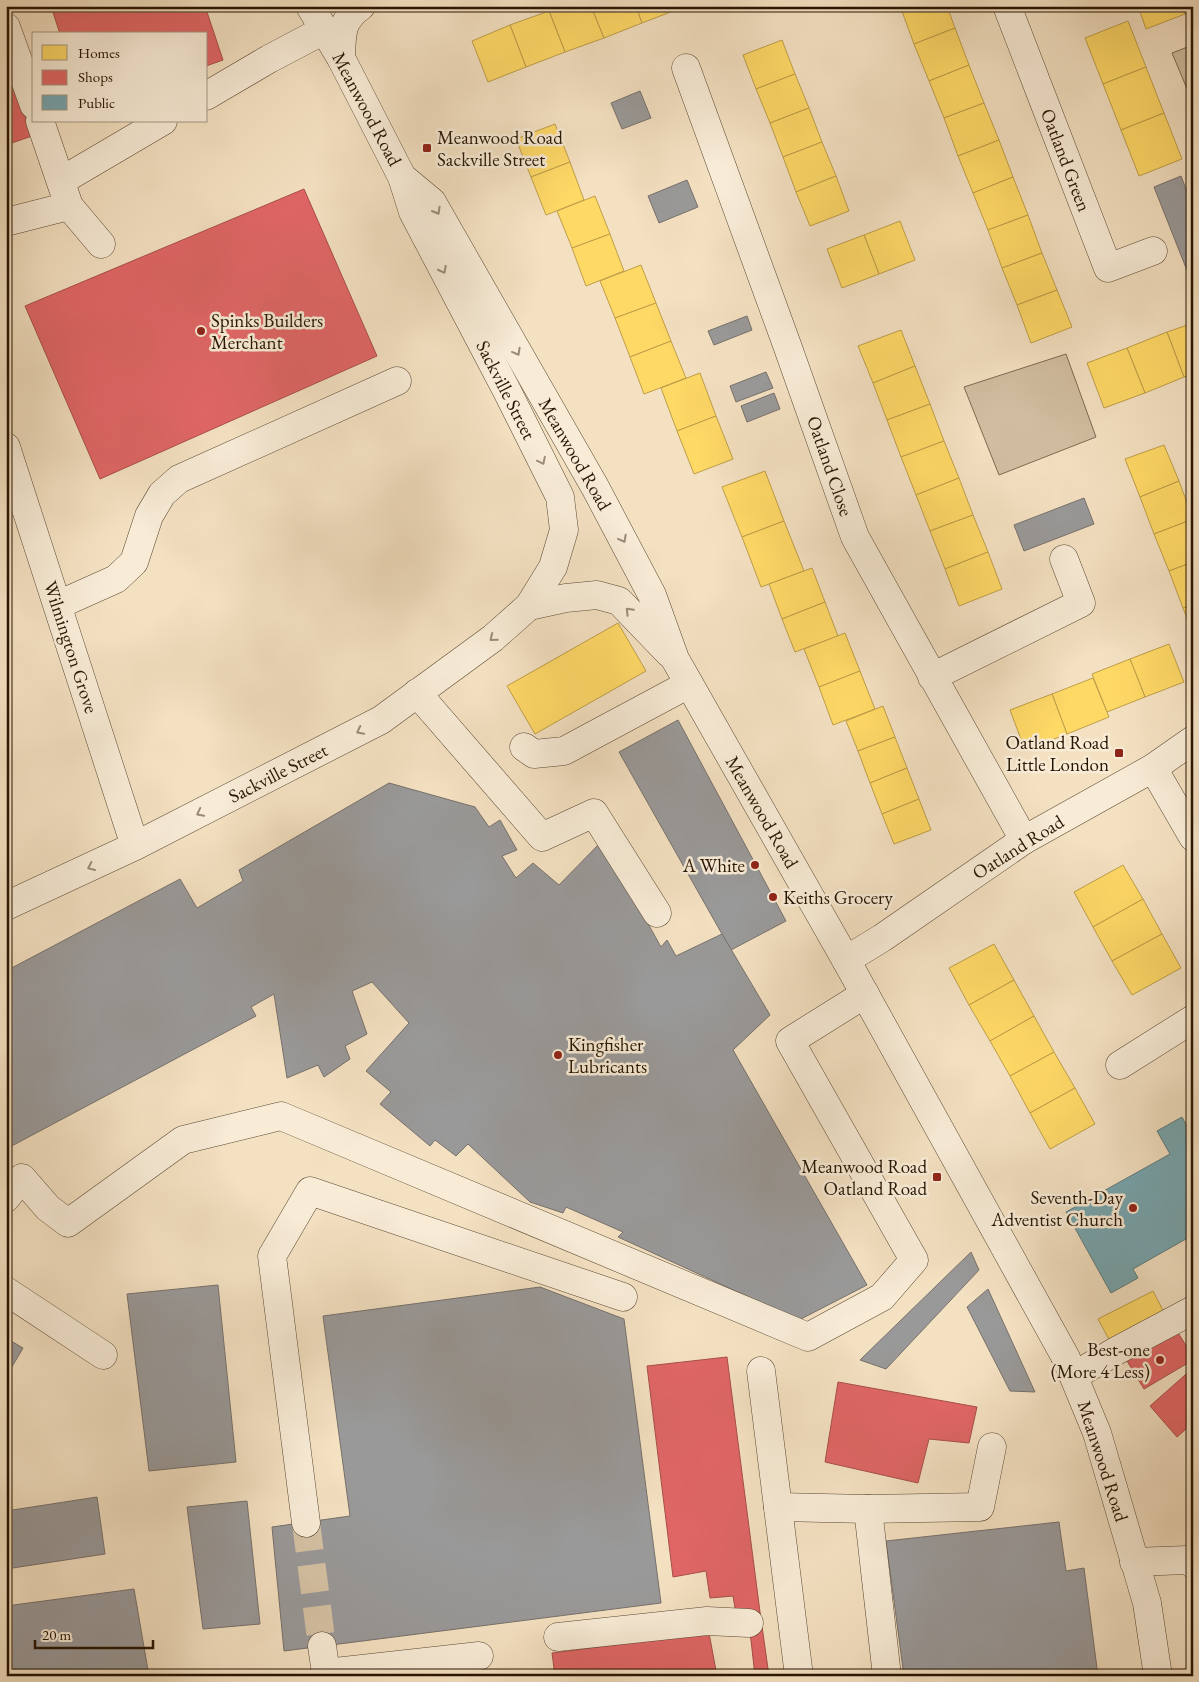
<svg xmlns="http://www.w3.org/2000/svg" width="1199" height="1682" font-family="'EB Garamond',serif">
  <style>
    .green { fill: #d1bea1; stroke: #7c6a52 }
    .homes { fill: #ffd966; stroke: #be9e48 }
    .shops { fill: #e06666; stroke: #a84e48 }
    .public { fill: #76a5af; stroke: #5e7a7b }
    .industry { fill: #999; stroke: #77716c }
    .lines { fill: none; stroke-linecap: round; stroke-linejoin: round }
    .minor-tunnel { stroke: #d5c2a5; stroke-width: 28; stroke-dasharray: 28 14; stroke-linecap: butt }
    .minor-casing { stroke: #5a4832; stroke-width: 29 }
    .minor { stroke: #f8ecd7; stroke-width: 28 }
    .oneway { stroke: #9a8b77 }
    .poi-dot { fill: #8f2418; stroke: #f8ecd7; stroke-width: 2 }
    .labels { text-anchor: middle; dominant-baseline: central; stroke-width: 5; stroke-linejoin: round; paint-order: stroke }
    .street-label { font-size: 19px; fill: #271502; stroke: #f8ecd7 }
    .poi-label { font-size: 19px; fill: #271502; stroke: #f8ecd7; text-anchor: end }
  </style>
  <rect width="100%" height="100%" fill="#f4e1c2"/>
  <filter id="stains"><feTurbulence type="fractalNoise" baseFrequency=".004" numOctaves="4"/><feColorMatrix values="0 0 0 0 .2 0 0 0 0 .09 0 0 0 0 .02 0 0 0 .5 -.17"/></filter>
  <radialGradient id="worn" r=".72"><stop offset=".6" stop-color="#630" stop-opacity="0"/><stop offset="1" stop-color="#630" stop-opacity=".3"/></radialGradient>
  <g class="green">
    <polygon points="1193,45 1193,103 1172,53"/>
    <polygon points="1066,354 1096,437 999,475 964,387"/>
  </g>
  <g class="homes">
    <polygon points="560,6 591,6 604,38 565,52 549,11"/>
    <polygon points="591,6 636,6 642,23 604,38"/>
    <polygon points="636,6 680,6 681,8 642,23"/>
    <polygon points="900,6 947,6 955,28 914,44"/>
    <polygon points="1138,6 1182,6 1185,14 1146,29"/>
    <polygon points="1182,6 1193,6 1193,11 1185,14"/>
    <polygon points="549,11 565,52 526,67 510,25"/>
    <polygon points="1128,21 1146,67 1103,84 1085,38"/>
    <polygon points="510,25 526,67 488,82 472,41"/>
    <polygon points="955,28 969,65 929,81 914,44"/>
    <polygon points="782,40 795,74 756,89 743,55"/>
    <polygon points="969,65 984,103 944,118 929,81"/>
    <polygon points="1146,67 1164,113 1121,130 1103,84"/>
    <polygon points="795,74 809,108 770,123 756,89"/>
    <polygon points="984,103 999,140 958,156 944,118"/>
    <polygon points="809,108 822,142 783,157 770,123"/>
    <polygon points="1164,113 1182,159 1139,176 1121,130"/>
    <polygon points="555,124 570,162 531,177 516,139"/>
    <polygon points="999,140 1013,177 973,193 958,156"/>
    <polygon points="822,142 836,176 796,192 783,157"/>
    <polygon points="570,162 584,200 546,215 531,177"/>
    <polygon points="836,176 849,211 810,226 796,192"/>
    <polygon points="1013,177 1028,215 988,230 973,193"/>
    <polygon points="595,196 610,234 572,248 557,211"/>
    <polygon points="1028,215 1042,253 1002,268 988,230"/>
    <polygon points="900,221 915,260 879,274 864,235"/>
    <polygon points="610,234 624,271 586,286 572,248"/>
    <polygon points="864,235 879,274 842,288 827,249"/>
    <polygon points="1042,253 1057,290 1017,305 1002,268"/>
    <polygon points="641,265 656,303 615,318 600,281"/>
    <polygon points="1057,290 1072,327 1031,343 1017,305"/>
    <polygon points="656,303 671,341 630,357 615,318"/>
    <polygon points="1193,323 1193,374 1184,377 1167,332"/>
    <polygon points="901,330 915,366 873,383 858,346"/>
    <polygon points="1167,332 1184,377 1145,393 1127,348"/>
    <polygon points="671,341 686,378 644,394 630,357"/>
    <polygon points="1127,348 1145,393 1104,408 1087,363"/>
    <polygon points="915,366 930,404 887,420 873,383"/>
    <polygon points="700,373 716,416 677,431 661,388"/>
    <polygon points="930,404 944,441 901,457 887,420"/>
    <polygon points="716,416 733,459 694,474 677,431"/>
    <polygon points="944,441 959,478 916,495 901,457"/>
    <polygon points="1164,445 1179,481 1140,497 1125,459"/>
    <polygon points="765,471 784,521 742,537 722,487"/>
    <polygon points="959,478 973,515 930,531 916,495"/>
    <polygon points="1179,481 1193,519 1154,534 1140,497"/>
    <polygon points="973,515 988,552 945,569 930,531"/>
    <polygon points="1193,519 1193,562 1169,571 1154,534"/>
    <polygon points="784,521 804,571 761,587 742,537"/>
    <polygon points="988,552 1002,589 959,606 945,569"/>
    <polygon points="1193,562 1193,605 1183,608 1169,571"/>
    <polygon points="812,568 825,602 782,619 769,584"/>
    <polygon points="825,602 838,636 795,652 782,619"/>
    <polygon points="1193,605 1193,633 1183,608"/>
    <polygon points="618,623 646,671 535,734 507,686"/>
    <polygon points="845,633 860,671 819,687 804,649"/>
    <polygon points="1169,644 1184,682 1145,697 1130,659"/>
    <polygon points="1130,659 1145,697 1107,712 1092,674"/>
    <polygon points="860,671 875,709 833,725 819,687"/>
    <polygon points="1093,678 1109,717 1067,734 1052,694"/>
    <polygon points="1052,694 1067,734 1025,750 1010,710"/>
    <polygon points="883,706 895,737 858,751 846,721"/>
    <polygon points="895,737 907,768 870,783 858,751"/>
    <polygon points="907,768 919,799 882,814 870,783"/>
    <polygon points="919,799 931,830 894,844 882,814"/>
    <polygon points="1123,865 1143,899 1093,927 1074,892"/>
    <polygon points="1143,899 1162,934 1112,961 1093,927"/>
    <polygon points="1162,934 1181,968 1132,995 1112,961"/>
    <polygon points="994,944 1014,980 969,1005 949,968"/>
    <polygon points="1014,980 1034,1016 990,1041 969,1005"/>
    <polygon points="1034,1016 1054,1052 1010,1076 990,1041"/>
    <polygon points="1054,1052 1075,1088 1030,1113 1010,1076"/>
    <polygon points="1075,1088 1095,1124 1050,1149 1030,1113"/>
    <polygon points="1153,1291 1167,1318 1112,1345 1098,1319"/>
  </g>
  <g class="shops">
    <polygon points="51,6 205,6 223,60 206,66 206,34 60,34"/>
    <polygon points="6,60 32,136 6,145"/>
    <polygon points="304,189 377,356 100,479 25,306"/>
    <polygon points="1177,1331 1193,1357 1193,1360 1144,1389 1127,1361"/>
    <polygon points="727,1357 760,1612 736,1614 733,1596 710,1598 706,1571 673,1577 647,1366"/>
    <polygon points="1193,1368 1193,1423 1177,1437 1150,1406"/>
    <polygon points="838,1382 977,1407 969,1443 929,1439 918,1483 825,1462"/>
    <polygon points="760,1612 769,1676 755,1676 748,1613"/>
    <polygon points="709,1633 717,1676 555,1676 552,1653"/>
  </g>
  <polygon class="public" points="1182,1117 1193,1138 1193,1235 1133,1269 1138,1278 1111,1293 1066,1212 1170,1154 1157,1131"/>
  <g class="industry">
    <polygon points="640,91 651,118 622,129 611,103"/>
    <polygon points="1181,176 1193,207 1193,277 1190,278 1154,187"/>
    <polygon points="687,180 698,207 659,223 648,196"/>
    <polygon points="747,316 752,330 714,345 708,331"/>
    <polygon points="766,372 773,388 736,402 730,386"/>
    <polygon points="774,393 780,409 747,422 741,406"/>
    <polygon points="1084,498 1094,524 1024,551 1014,525"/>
    <polygon points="678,720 786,921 731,950 619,752"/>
    <polygon points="389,783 475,807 489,827 500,820 517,850 502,856 516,878 533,863 559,885 602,841 661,947 667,940 676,956 722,934 770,1015 733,1050 867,1285 799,1320 618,1237 623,1232 566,1207 563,1213 530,1202 468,1144 456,1156 435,1140 430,1146 380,1104 391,1092 366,1071 409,1023 372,982 352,991 367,1034 345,1046 350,1059 324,1077 318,1065 287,1078 274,994 251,1007 256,1016 6,1149 6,971 180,879 197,908 243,881 239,870"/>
    <polygon points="971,1252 979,1270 886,1369 860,1360"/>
    <polygon points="218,1285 236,1462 149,1471 127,1294"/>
    <polygon points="540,1287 624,1319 661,1603 284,1651 272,1527 350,1516 323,1316"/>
    <polygon points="988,1289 1035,1392 1010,1391 967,1307"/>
    <polygon points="6,1338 23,1348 6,1377"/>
    <polygon points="97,1497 105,1554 6,1569 6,1511"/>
    <polygon points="247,1501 260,1624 203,1629 187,1507"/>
    <polygon points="1059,1522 1066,1571 1084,1568 1098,1676 904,1676 886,1541"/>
    <polygon points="134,1589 149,1676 6,1676 6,1606"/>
  </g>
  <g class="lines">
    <polyline class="minor-tunnel" points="306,1523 322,1646"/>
    <defs>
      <g id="minor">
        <polyline points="310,6 341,58 402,177 432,202 595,487 652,595 675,659 846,960 1066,1358 1097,1433 1147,1603 1158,1676"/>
        <polyline points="1007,6 1108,268 1153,251"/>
        <polyline points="6,27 34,105"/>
        <path d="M341 58C342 35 340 21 361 6"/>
        <polyline points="686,68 787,345 855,537 1024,840"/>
        <polyline points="206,96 269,59 324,30"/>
        <polyline points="40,121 69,206 101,244"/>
        <polyline points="61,181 163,121"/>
        <polyline points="6,222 69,206"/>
        <polyline points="6,447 135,846"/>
        <polyline points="58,605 116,579 134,562 149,516 162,494 179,479 397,381"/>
        <polyline points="529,606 566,598 597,595 619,601 669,653"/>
        <polyline points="932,677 1081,603 1064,559"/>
        <polyline points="417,693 542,837 594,813 657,913"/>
        <polyline points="524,747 534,754 564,751 689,684"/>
        <polyline points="1153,768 1193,837"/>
        <polyline points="6,906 135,846 381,720 493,638 529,606 553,567 564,530 560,497 507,391 413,212 402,177"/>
        <polyline points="846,960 882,938 1024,840 1153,768 1193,740"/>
        <polyline points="1120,1065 1193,1019"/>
        <polyline points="6,1198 22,1178 48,1208 68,1223 183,1140 281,1116 808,1337 882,1297 914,1260 790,1041 865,994"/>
        <polyline points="6,1291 103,1355"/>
        <polyline points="761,1371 799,1676"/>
        <polyline points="1074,1376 1116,1351 1193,1310"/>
        <polyline points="778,1507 868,1509 887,1676"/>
        <polyline points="868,1509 980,1507 992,1447"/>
        <polyline points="306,1523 272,1256 310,1191 623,1297"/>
        <polyline points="1134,1562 1187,1560 1193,1564"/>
        <polyline points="558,1637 707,1621 749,1623"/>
        <polyline points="322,1646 326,1673"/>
        <polyline points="326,1676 326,1673 479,1656"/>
      </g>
    </defs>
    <use href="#minor" class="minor-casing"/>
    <use href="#minor" class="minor"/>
  </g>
  <defs><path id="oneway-chevron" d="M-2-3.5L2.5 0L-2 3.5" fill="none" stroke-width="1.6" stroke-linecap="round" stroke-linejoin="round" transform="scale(1.25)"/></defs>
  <g class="oneway">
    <use href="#oneway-chevron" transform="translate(437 211) rotate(60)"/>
    <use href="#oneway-chevron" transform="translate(443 270) rotate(63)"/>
    <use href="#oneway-chevron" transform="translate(517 352) rotate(61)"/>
    <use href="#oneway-chevron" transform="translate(542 461) rotate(64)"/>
    <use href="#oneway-chevron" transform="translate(623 539) rotate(62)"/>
    <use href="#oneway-chevron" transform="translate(629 611) rotate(-134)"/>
    <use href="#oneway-chevron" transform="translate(493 638) rotate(141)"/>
    <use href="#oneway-chevron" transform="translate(360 731) rotate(153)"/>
    <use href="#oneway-chevron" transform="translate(200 813) rotate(153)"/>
    <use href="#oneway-chevron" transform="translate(91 867) rotate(155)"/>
  </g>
  <g class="poi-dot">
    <rect x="422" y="143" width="10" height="10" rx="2.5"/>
    <circle cx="201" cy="331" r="5"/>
    <rect x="1114" y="748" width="10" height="10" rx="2.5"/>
    <circle cx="755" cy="865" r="5"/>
    <circle cx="773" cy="897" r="5"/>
    <circle cx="558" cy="1055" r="5"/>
    <rect x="932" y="1172" width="10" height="10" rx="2.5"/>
    <circle cx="1133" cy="1208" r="5"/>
    <circle cx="1160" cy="1360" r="5"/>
  </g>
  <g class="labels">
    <g class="street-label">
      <text transform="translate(367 109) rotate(62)">Meanwood Road</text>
      <text transform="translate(1066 160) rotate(69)">Oatland Green</text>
      <text transform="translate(506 390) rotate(63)">Sackville Street</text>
      <text transform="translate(575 454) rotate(60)">Meanwood Road</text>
      <text transform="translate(830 466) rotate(71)">Oatland Close</text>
      <text transform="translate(71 647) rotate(72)">Wilmington Grove</text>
      <text transform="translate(278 773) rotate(-27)">Sackville Street</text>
      <text transform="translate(762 812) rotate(60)">Meanwood Road</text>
      <text transform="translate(1018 847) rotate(-32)">Oatland Road</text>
      <text transform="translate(1103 1461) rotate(72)">Meanwood Road</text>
    </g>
    <g class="poi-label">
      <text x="437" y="137" text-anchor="start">Meanwood Road<tspan x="437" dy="22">Sackville Street</tspan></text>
      <text x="211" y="320" text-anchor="start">Spinks Builders<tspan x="211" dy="22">Merchant</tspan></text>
      <text x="1109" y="742">Oatland Road<tspan x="1109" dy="22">Little London</tspan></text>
      <text x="745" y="865">A White</text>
      <text x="783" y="897" text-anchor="start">Keiths Grocery</text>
      <text x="568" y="1044" text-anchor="start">Kingfisher<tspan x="568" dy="22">Lubricants</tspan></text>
      <text x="927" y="1166">Meanwood Road<tspan x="927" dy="22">Oatland Road</tspan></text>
      <text x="1123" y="1197">Seventh-Day<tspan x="1123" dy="22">Adventist Church</tspan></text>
      <text x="1150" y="1349">Best-one<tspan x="1150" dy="22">(More 4 Less)</tspan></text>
    </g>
  </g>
  <rect width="1199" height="1682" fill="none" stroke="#f4e1c2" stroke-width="25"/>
  <rect x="8" y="8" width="1184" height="1667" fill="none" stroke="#271502" stroke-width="2.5"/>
  <rect x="12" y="12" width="1174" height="1657" fill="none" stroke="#271502"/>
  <rect x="32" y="32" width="175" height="90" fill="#f8ecd7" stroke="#a49682"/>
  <rect x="42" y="45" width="25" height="15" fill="#ffd966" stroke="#a49682"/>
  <text x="78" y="58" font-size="15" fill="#271502">Homes</text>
  <rect x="42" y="70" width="25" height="15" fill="#e06666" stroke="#a49682"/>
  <text x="78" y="82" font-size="15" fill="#271502">Shops</text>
  <rect x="42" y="95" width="25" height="15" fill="#76a5af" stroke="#a49682"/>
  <text x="78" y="108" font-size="15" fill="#271502">Public</text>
  <path d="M35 1640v8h118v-8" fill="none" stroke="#271502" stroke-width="2.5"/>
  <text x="42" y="1640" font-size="15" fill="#271502" stroke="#f8ecd7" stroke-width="4" paint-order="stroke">20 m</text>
  <rect width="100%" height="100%" filter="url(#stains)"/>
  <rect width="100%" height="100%" fill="url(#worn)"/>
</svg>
